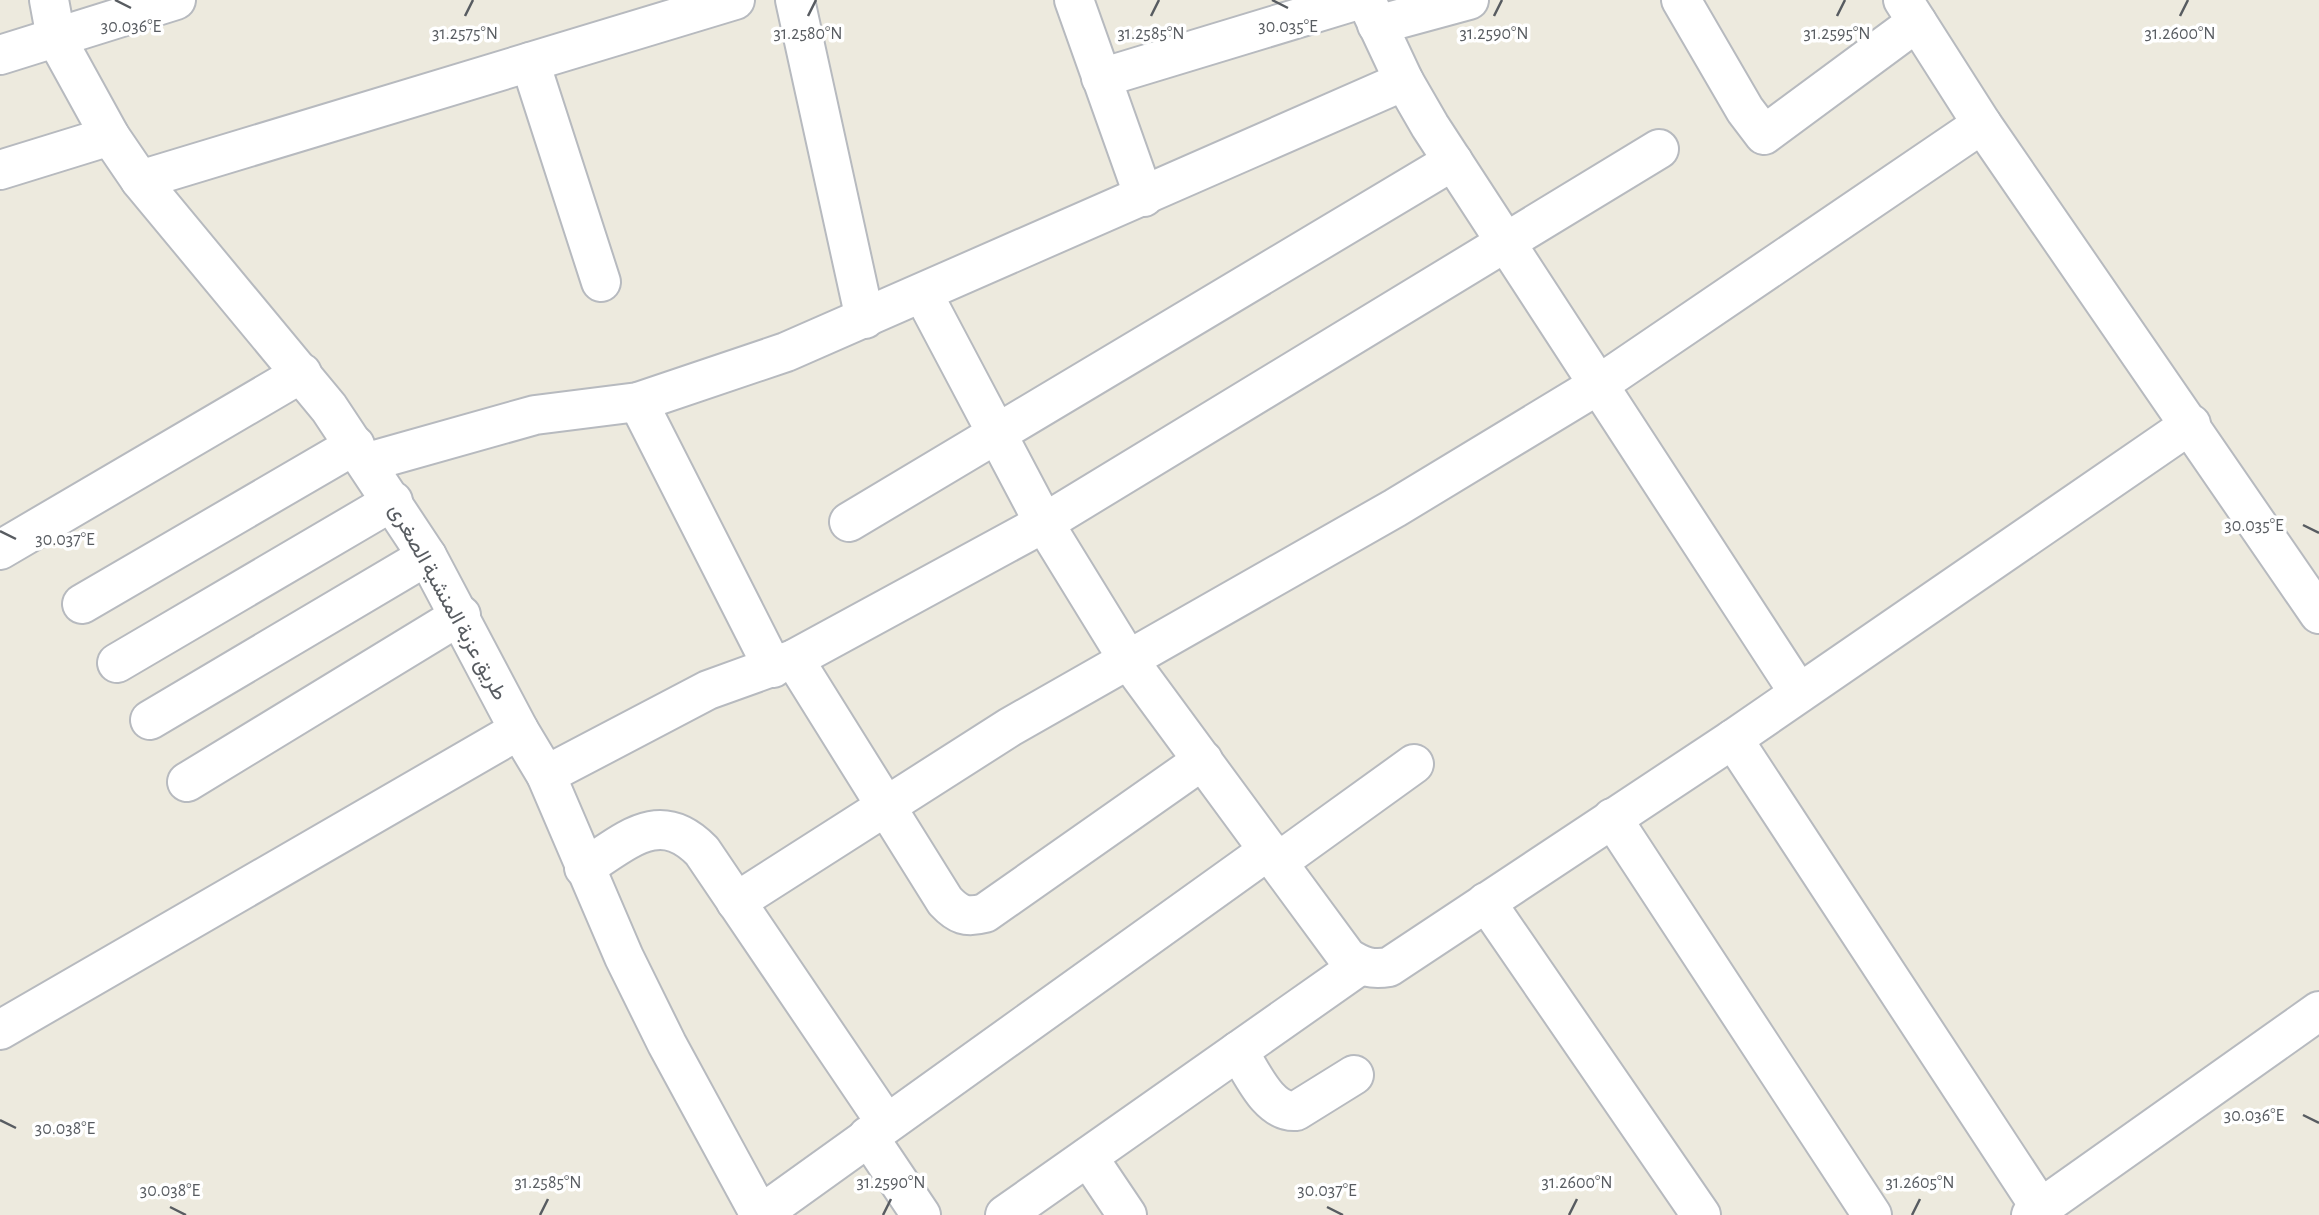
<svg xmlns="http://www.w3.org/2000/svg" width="2319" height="1215" font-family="'Alegreya Sans',Vazirmatn,sans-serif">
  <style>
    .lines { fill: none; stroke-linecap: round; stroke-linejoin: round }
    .minor-casing { stroke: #b7babf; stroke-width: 42 }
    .minor { stroke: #fff; stroke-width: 38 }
    .ticks { fill: none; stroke: #585c61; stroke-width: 2.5 }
    .labels { text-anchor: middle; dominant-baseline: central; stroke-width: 7; stroke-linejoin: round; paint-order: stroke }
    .street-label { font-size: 21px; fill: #585c61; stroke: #fff }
    .ticks-label { font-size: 18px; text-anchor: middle; fill: #585c61; stroke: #fff; stroke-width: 7; stroke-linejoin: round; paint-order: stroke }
  </style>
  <rect width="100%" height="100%" fill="#edeade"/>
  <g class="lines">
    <defs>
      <g id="minor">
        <polyline points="49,0 56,38 110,136 140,180 329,408 427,556 519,730 546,775 624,957 667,1044 760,1215 1269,850"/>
        <polyline points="795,0 865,319"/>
        <polyline points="1074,0 1144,197"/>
        <polyline points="1366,0 1404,81 1430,126 1799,693"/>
        <polyline points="1681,0 1745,110 1764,135 1917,22"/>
        <polyline points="1903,0 1982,124 2319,614"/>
        <polyline points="1377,25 1469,0"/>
        <polyline points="0,55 176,0"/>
        <polyline points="530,62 601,282"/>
        <polyline points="1101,78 1358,0"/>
        <polyline points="0,170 110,136"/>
        <polyline points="140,180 735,0"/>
        <path d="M923 294 1044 523 1127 658 1347 957C1362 967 1372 970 1389 967L1733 739 2191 424"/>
        <polyline points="638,402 773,668"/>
        <polyline points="368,462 535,415 638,402 786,352 1404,81"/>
        <polyline points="849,522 1453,161"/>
        <polyline points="0,550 302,373"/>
        <polyline points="82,604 355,445"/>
        <path d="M794 659 945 901C958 915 966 918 985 913L1203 760"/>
        <polyline points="117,663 393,501"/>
        <polyline points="150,720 427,556"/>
        <polyline points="1733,739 2045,1215"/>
        <polyline points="546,775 708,690 794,659 1044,523 1659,149"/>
        <polyline points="187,782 461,615"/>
        <polyline points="1612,818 1872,1215"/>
        <polyline points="1278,862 1414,764"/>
        <path d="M584 868C626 842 659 807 702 851L886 1123"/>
        <polyline points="736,902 1010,727 1395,508 1598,385 1982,124"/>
        <polyline points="1486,902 1701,1215"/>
        <polyline points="0,1030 519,730"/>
        <path d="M1238 1051C1252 1072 1268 1113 1296 1111L1354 1075"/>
        <polyline points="868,1136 921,1215"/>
        <polyline points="1088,1157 1127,1215"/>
        <polyline points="1005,1215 1359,966"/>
        <polyline points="2031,1215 2319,1011"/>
      </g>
    </defs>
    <use href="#minor" class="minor-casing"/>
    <use href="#minor" class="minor"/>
  </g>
  <path class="ticks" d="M115 0 131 8M1272 0 1288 8M465 16 473 0M808 16 816 0M1151 16 1159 0M1494 16 1502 0M1837 16 1845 0M2180 16 2188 0M2303 525 2319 533M0 531 16 539M2303 1115 2319 1123M0 1120 16 1128M170 1207 186 1215M1327 1207 1343 1215M540 1215 548 1199M883 1215 891 1199M1569 1215 1577 1199M1912 1215 1920 1199"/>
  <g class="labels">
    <g class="street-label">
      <text transform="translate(448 602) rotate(61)">طريق عزبة المنشية الصغرى</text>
    </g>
  </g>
  <g class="ticks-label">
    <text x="1288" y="32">30.035°E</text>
    <text x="131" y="32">30.036°E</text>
    <text x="465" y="39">31.2575°N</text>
    <text x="808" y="39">31.2580°N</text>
    <text x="1151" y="39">31.2585°N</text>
    <text x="1494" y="39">31.2590°N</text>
    <text x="1837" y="39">31.2595°N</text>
    <text x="2180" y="39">31.2600°N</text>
    <text x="2254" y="531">30.035°E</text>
    <text x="65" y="545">30.037°E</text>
    <text x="2254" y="1121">30.036°E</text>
    <text x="65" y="1134">30.038°E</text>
    <text x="548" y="1188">31.2585°N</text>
    <text x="891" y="1188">31.2590°N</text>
    <text x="1577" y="1188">31.2600°N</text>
    <text x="1920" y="1188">31.2605°N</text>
    <text x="170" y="1196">30.038°E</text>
    <text x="1327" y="1196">30.037°E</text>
  </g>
</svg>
